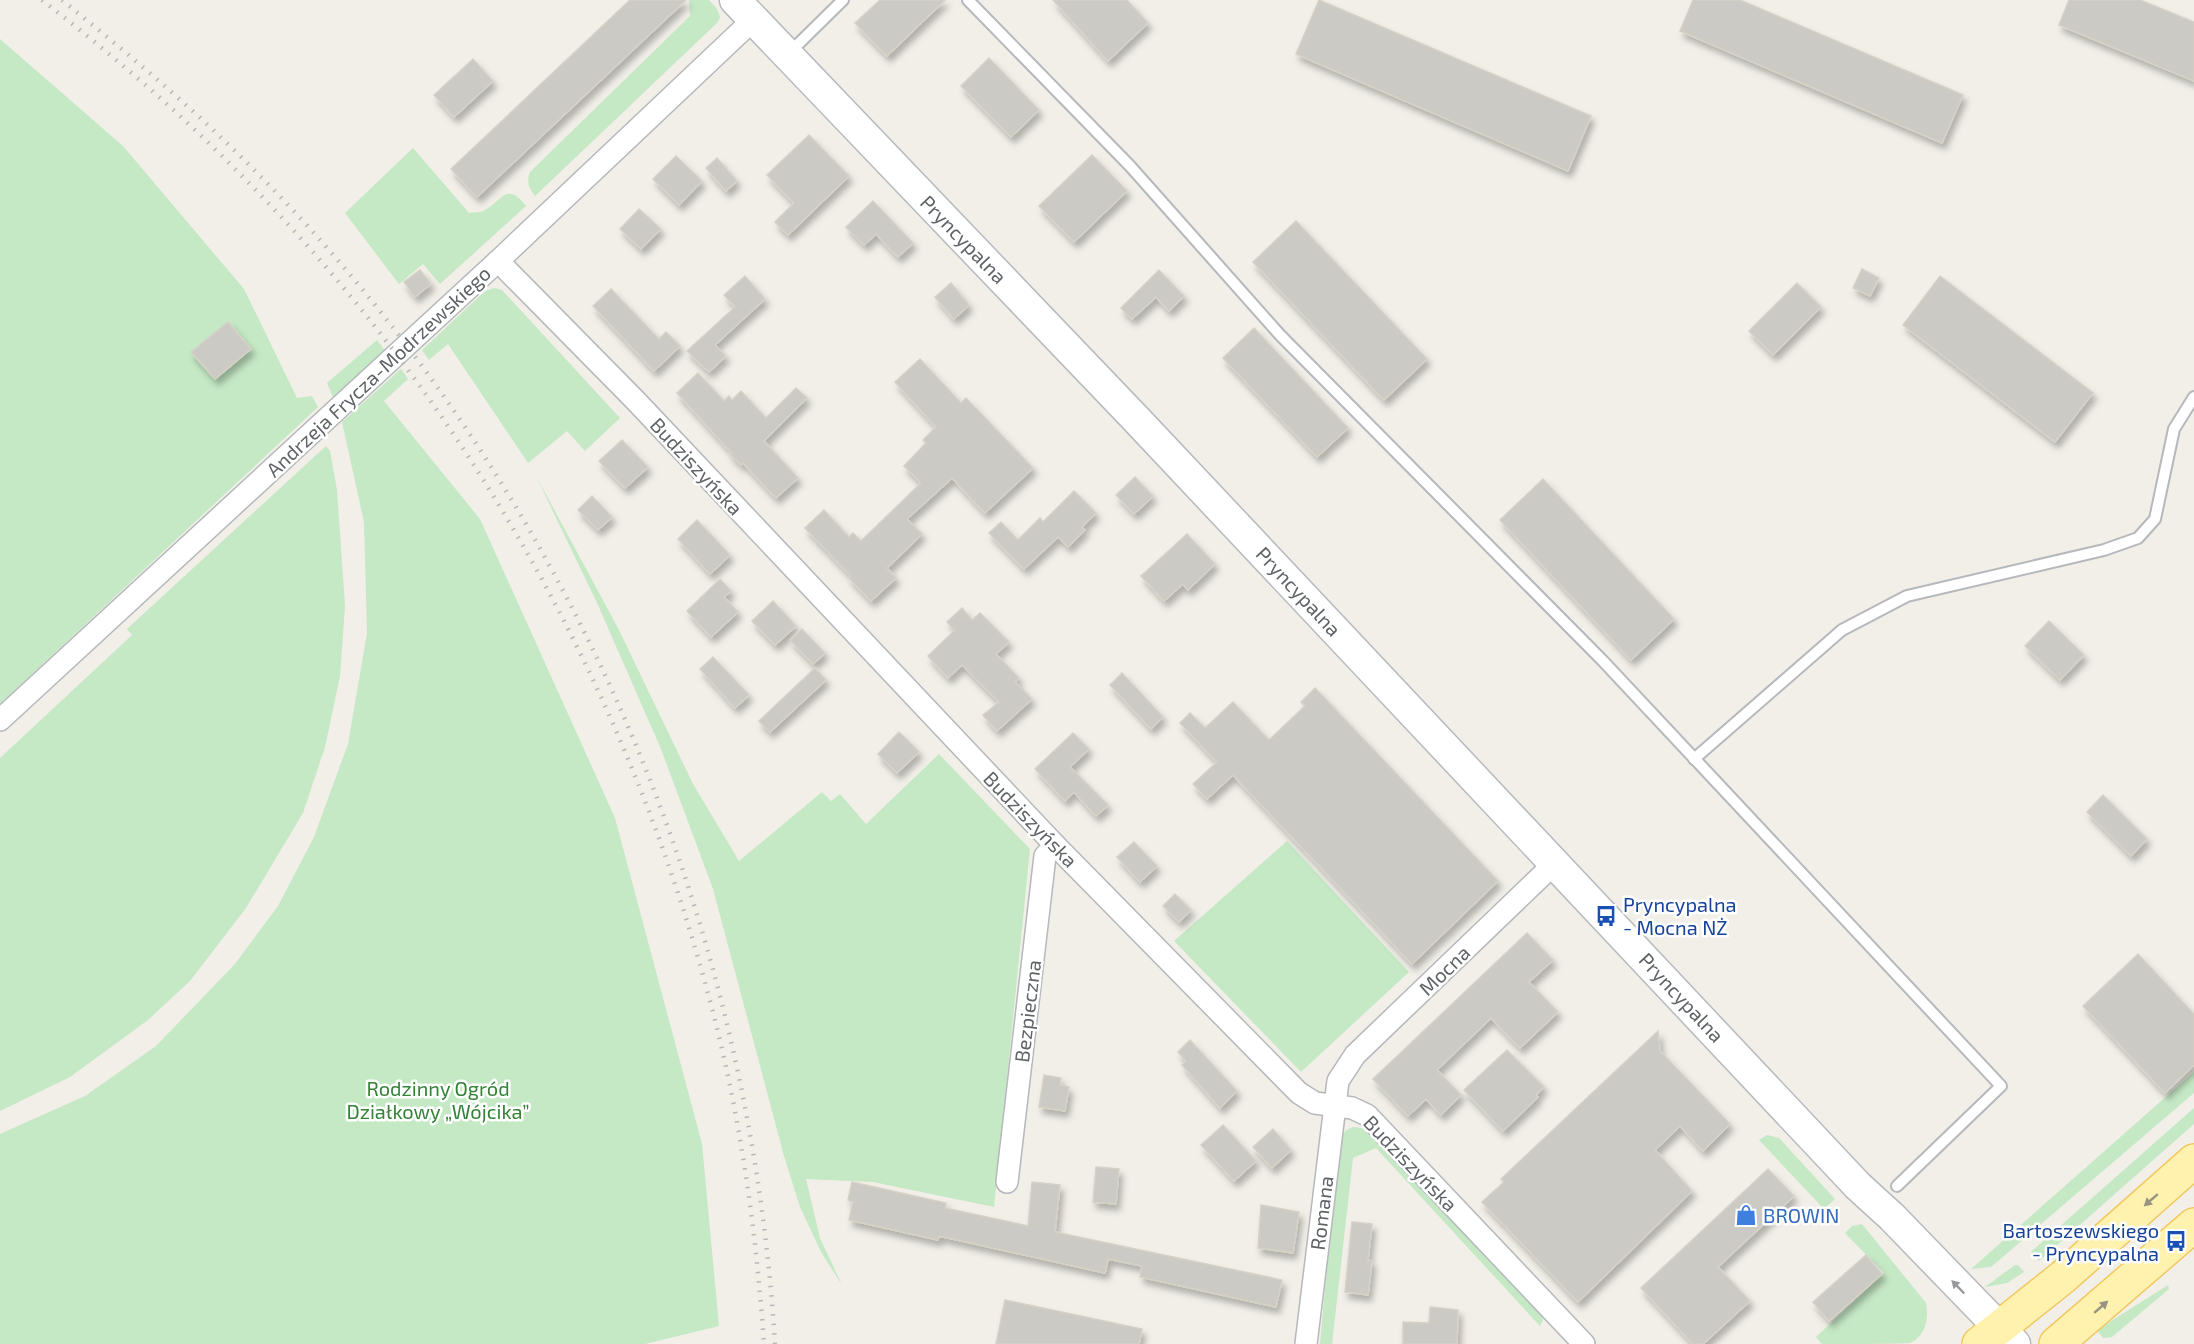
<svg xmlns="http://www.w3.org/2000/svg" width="2194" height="1344" font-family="'Exo 2',sans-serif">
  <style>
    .green { fill: #c5e8c5 }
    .building { fill: #cccac5; stroke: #d6d1c6; stroke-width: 1.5; filter: url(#shadow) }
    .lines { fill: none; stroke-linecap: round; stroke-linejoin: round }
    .lane-casing { stroke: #b5b8bc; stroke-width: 14 }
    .street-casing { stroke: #b5b8bc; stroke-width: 24 }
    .secondary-casing { stroke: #b6babf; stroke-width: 33 }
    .primary-casing { stroke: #f2c960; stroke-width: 36 }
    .lane { stroke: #fff; stroke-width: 10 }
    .street { stroke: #fff; stroke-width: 21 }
    .secondary { stroke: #fff; stroke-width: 30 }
    .primary { stroke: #fff2af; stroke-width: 33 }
    .rail { stroke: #b6b7b8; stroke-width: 4.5; stroke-dasharray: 1.5 8; stroke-linecap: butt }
    .oneway { fill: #979581 }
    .oneway2 { fill: #979a9d }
    .labels { text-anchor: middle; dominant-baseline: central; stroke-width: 5; stroke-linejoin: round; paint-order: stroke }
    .street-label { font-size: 20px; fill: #5f6368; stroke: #fff }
    .transit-label { font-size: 20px; fill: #164399; stroke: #fff; text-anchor: start }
    .park-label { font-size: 20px; fill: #348238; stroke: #fff }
    .shop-label { font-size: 20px; fill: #366cbe; stroke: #fff; text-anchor: start }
  </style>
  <defs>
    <filter id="shadow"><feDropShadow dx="3.5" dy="6" stdDeviation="3" flood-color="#0004"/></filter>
  </defs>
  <rect width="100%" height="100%" fill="#f1efe8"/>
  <g class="green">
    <path d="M689 0H709L717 9 720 17 718 22 535 196C529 188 526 182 530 172L690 16Z"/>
    <polygon points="0,39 123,146 244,289 297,398 312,396 318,407 0,704"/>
    <path d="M413 148 469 213C473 212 479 213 483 211 502 202 506 180 526 206L440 284 423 264 399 284 345 213Z"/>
    <polygon points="494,288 502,290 620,418 585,451 567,431 528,463 448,344 429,360 422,350 485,291"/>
    <polygon points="377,340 385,351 333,397 327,383"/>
    <polygon points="401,369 408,379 384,401 480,519 615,818 702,1144 719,1326 645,1344 0,1344 0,1134 85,1096 156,1046 235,964 278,906 314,837 348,744 367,633 364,522 342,422"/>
    <polygon points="326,446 330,451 337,490 345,606 340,676 325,747 303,813 246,908 190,981 148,1020 70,1077 0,1111 0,758 132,635 127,629"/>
    <polygon points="536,476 618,628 693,784 739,861 822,792 831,801 840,794 866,824 939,754 1030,849 994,1207 873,1182 806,1179 820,1238 842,1285 821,1252 800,1207 784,1156 713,889 661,749 598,605"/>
    <polygon points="1287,841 1409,972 1301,1072 1174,941"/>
    <polygon points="2194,1072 2194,1093 1991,1267 1971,1269"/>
    <polygon points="2194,1108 2194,1124 2039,1261 2031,1252"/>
    <polygon points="1353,1127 1362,1128 1370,1133 1541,1313 1543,1320 1540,1326 1376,1148 1353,1158 1332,1344 1320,1344 1338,1146 1345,1131"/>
    <polygon points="1767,1135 1779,1138 1835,1199 1824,1209 1759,1140"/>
    <path d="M1862 1224 1926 1303C1929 1318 1926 1336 1910 1343 1901 1344 1837 1344 1822 1344L1816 1337 1884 1273 1845 1233 1852 1226Z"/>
    <polygon points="2015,1265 2018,1265 2024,1272 2007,1283 1985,1287"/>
    <polygon points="2168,1285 2169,1289 2112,1337 2103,1338 2097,1330"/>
  </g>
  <g class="building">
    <polygon points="630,0 686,0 477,197 451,169"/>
    <polygon points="880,0 945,0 887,56 855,23"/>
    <polygon points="1053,0 1127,0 1148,23 1108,61"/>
    <polygon points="1319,0 1591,116 1568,171 1296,54"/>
    <polygon points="1693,0 1740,0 1963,95 1942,143 1680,31"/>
    <polygon points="2069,0 2140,0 2194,22 2194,81 2059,25"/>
    <polygon points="989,58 1039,110 1011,137 961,86"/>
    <polygon points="473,59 493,81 454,117 434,95"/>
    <polygon points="809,135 849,176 788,235 775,222 794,203 767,175"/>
    <polygon points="1092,155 1127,191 1074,242 1039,206"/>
    <polygon points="676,156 702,181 679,205 653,179"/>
    <polygon points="717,158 737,181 726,191 706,168"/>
    <polygon points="873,201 913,243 898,257 876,234 864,245 846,227"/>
    <polygon points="639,209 661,229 641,249 620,229"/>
    <polygon points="1296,221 1427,359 1384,400 1253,262"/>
    <polygon points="1862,269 1879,278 1870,296 1853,288"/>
    <polygon points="420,270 431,284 415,297 404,282"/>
    <polygon points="1159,270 1184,296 1169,311 1156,297 1132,319 1121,308"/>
    <polygon points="745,276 765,299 715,345 726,356 709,372 687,351 735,307 724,295"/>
    <polygon points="1940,276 2093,393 2055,442 1903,325"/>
    <polygon points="951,283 969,305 954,319 935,297"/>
    <polygon points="1797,283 1821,307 1773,355 1749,331"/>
    <polygon points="611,289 659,339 666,332 680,346 654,371 593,306"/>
    <polygon points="228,322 251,349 215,379 191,352"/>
    <polygon points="1254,328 1348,428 1317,457 1223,358"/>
    <polygon points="920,359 961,403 966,398 1033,468 985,513 952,478 907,519 922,534 887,568 896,578 871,601 849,578 851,576 805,528 824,510 849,537 853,533 861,541 921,483 904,466 926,443 923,440 936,427 895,382"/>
    <polygon points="698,373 724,401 729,396 732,400 741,391 766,418 796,388 807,398 764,441 798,478 776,498 743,463 741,465 730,454 732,453 677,393"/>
    <polygon points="622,440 648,467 625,488 599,461"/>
    <polygon points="1135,477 1153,496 1134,514 1116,495"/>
    <polygon points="1543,479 1674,619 1631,660 1500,520"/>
    <polygon points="1074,491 1096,513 1082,527 1085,530 1068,547 1058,537 1024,569 989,533 1001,522 1018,540 1040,518 1043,522"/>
    <polygon points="592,496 612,517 598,530 578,510"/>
    <polygon points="697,520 730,555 710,574 678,539"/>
    <polygon points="1187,534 1215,564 1188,590 1183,584 1164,601 1141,576"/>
    <polygon points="720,579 731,591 724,597 738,612 711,637 687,611"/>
    <polygon points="773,601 796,626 775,645 752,621"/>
    <polygon points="962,608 972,620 980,613 1009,642 996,654 1019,678 1015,682 1032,699 997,731 983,715 999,702 962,665 948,678 928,656 955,630 947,622"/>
    <polygon points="2049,621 2084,655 2060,680 2025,646"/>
    <polygon points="802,629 825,653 813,664 790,640"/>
    <polygon points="713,657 749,695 735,708 700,669"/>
    <polygon points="815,668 826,680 770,732 759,721"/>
    <polygon points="1122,673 1163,717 1151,729 1110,685"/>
    <polygon points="1315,688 1498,881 1412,964 1233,775 1207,799 1193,784 1217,762 1180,723 1190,713 1205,728 1233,702 1269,740 1305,706 1301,702"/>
    <polygon points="899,732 919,752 897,773 878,754"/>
    <polygon points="1073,733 1089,749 1070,767 1108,805 1096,816 1074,792 1065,801 1035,769"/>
    <polygon points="2103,795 2147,839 2131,856 2087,812"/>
    <polygon points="1134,842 1157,866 1140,882 1117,857"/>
    <polygon points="1175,894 1191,910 1179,922 1163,906"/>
    <polygon points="1527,933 1553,960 1529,982 1558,1012 1520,1048 1491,1018 1437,1070 1461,1095 1441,1115 1426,1099 1408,1116 1373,1079"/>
    <polygon points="2138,954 2194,1014 2194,1065 2165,1093 2083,1006"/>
    <polygon points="1658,1031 1660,1051 1730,1124 1703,1151 1680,1126 1655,1150 1692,1191 1578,1302 1482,1202 1504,1182 1501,1179"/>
    <polygon points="1190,1040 1237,1091 1220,1108 1182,1065 1186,1061 1178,1052"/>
    <polygon points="1507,1050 1544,1087 1536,1095 1538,1097 1503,1131 1464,1090"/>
    <polygon points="1044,1075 1061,1078 1060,1085 1069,1087 1065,1111 1039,1107"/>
    <polygon points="1223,1125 1256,1161 1234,1181 1201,1145"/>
    <polygon points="1273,1129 1291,1150 1272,1168 1253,1147"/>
    <polygon points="1096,1167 1119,1169 1116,1204 1093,1202"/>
    <polygon points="1768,1169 1794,1196 1718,1267 1750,1301 1703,1344 1693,1344 1641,1288"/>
    <polygon points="852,1182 946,1203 945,1208 1028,1226 1032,1182 1060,1185 1055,1232 1282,1280 1276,1307 1140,1277 1142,1266 1108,1259 1105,1273 939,1236 938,1240 849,1220 853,1202 848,1200"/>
    <polygon points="1261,1205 1299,1212 1293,1253 1258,1248"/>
    <polygon points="1352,1222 1372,1224 1368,1260 1372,1261 1368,1295 1345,1292"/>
    <polygon points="1866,1255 1882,1274 1829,1321 1813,1302"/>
    <polygon points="1005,1300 1142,1329 1139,1344 996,1344"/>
    <polygon points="1430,1307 1458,1310 1457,1344 1403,1344 1403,1322 1429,1323"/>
  </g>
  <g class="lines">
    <defs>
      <g id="lane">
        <polyline points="968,0 1130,166 1280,335 1603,661 2001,1086 1897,1186"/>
        <polyline points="788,54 843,0"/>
        <polyline points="1694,759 1842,630 1907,596 2104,550 2138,538 2155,519 2174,429 2194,397"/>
      </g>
      <g id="street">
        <polyline points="498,261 636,401 1055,845 1299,1093 1315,1103 1352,1108 1367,1115 1584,1344"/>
        <polyline points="0,720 498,261 754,19"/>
        <polyline points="1007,1182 1045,856 1055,845"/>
        <polyline points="1306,1344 1338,1081 1355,1055 1556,862"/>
      </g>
      <polyline id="secondary" points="735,0 1137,420 1858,1186 1892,1217 2015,1344"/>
      <g id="primary">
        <polyline points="1979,1344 2063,1277 2194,1161"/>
        <polyline points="2056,1344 2194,1225"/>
      </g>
    </defs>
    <use href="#lane" class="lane-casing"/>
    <use href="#street" class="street-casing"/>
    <use href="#secondary" class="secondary-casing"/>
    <use href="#primary" class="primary-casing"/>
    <use href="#lane" class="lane"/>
    <use href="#street" class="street"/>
    <use href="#secondary" class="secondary"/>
    <use href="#primary" class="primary"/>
    <g class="rail">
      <path d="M42 0C106 50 169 103 227 161 461 392 626 684 710 1001 740 1113 756 1229 764 1344"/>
      <path d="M62 0C121 48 180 97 234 150 556 463 748 898 775 1344"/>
    </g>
  </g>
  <defs><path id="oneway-solid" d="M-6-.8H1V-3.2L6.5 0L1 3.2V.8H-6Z" transform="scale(1.5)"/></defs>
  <g class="oneway">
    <use href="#oneway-solid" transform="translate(2151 1200) rotate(139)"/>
    <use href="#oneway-solid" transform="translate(2101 1307) rotate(-41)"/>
  </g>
  <use class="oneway2" href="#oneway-solid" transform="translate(1958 1287) rotate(-134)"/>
  <defs>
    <symbol id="bus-bare" viewBox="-9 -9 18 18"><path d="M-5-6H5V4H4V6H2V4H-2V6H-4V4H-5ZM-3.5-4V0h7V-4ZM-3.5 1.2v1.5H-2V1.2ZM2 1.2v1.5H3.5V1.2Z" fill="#1a4fb4" stroke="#fff" stroke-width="2.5" paint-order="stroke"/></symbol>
    <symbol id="shop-bare" viewBox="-9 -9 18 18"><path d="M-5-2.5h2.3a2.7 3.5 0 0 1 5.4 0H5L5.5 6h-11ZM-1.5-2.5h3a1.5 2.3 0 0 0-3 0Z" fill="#3f7fe0" stroke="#fff" stroke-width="2.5" paint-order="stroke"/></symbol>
  </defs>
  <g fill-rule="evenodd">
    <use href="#bus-bare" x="1591" y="901" width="30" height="30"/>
    <use href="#shop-bare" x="1731" y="1200" width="30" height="30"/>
    <use href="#bus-bare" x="2161" y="1226" width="30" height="30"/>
  </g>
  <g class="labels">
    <g class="street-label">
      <text transform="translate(964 239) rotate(46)">Pryncypalna</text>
      <text transform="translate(378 371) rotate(-43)">Andrzeja Frycza-Modrzewskiego</text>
      <text transform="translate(697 466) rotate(47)">Budziszyńska</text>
      <text transform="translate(1299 591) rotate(47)">Pryncypalna</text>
      <text transform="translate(1031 819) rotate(46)">Budziszyńska</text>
      <text transform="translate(1444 970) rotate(-44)">Mocna</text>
      <text transform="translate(1682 997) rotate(47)">Pryncypalna</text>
      <text transform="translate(1027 1011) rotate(-83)">Bezpieczna</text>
      <text transform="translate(1411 1163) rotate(46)">Budziszyńska</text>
      <text transform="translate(1321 1213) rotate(-83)">Romana</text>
    </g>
    <g class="transit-label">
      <text x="1623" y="904">Pryncypalna<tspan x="1623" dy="23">- Mocna NŻ</tspan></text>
      <text x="2159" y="1230" text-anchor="end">Bartoszewskiego<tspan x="2159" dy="23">- Pryncypalna</tspan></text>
    </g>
    <g class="park-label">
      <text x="438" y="1088">Rodzinny Ogród<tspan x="438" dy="23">Działkowy „Wójcika”</tspan></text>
    </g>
    <g class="shop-label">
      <text x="1763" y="1215">BROWIN</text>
    </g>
  </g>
</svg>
